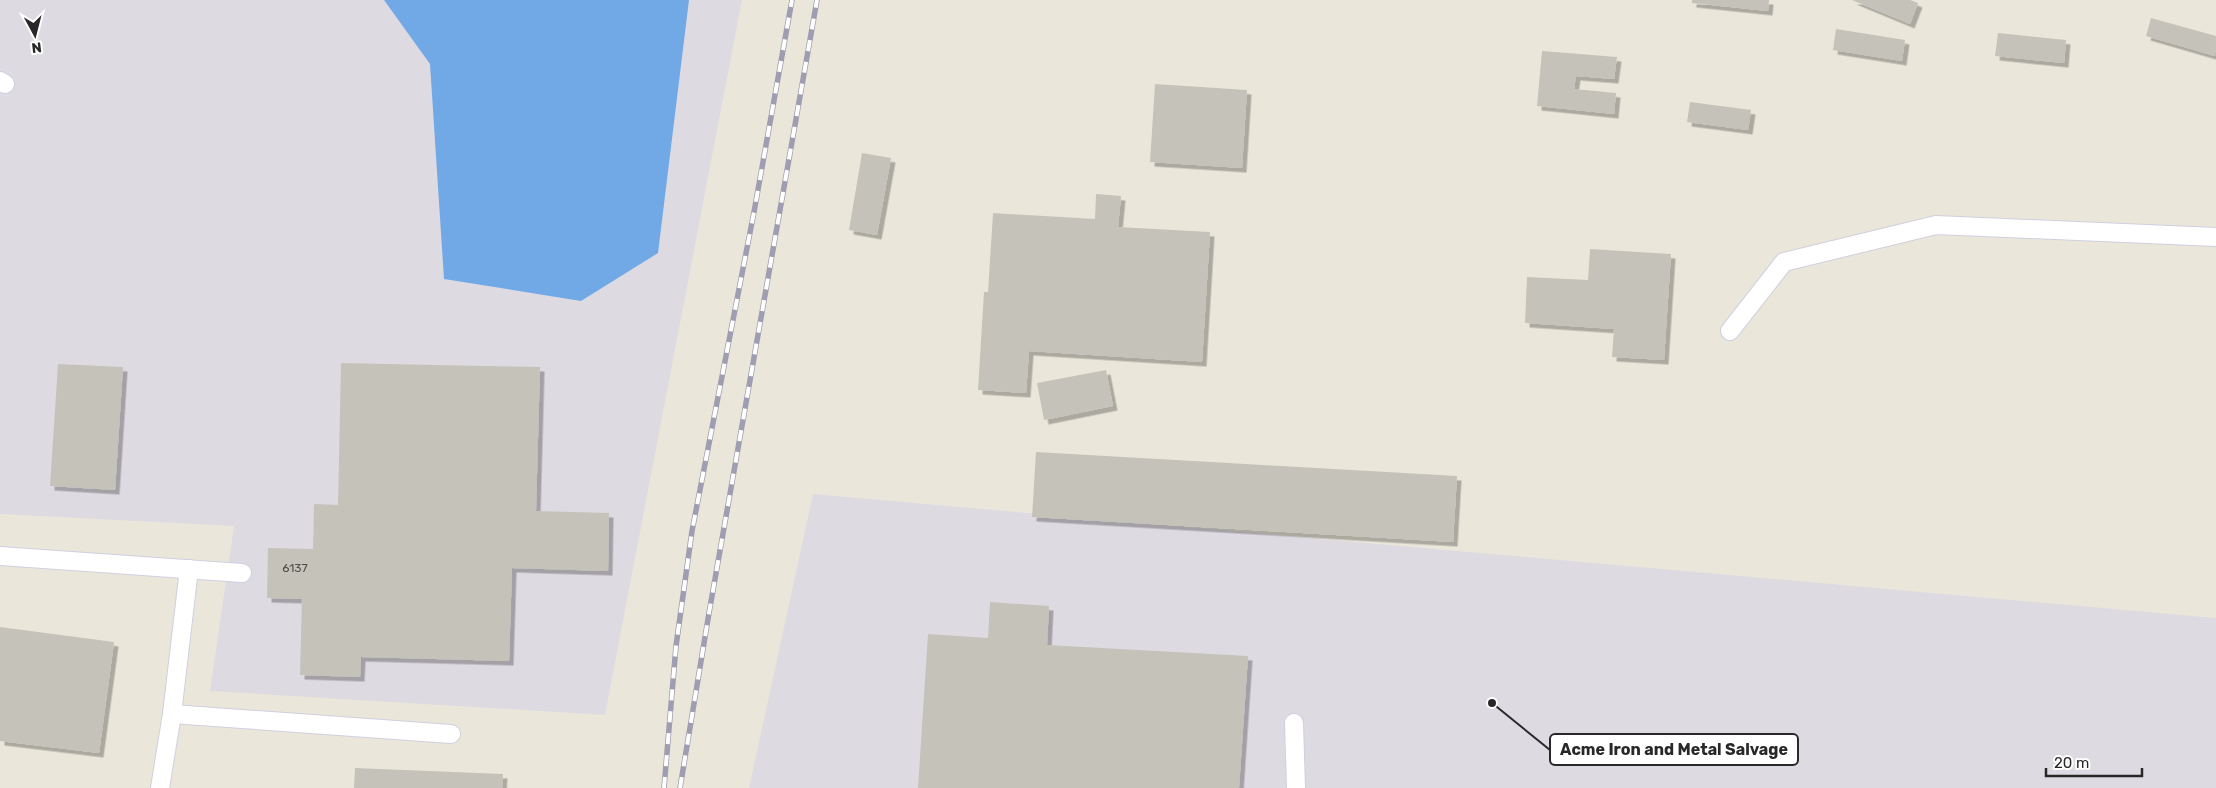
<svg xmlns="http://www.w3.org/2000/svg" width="2216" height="788" font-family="Rubik,sans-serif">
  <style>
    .industrial { fill: #dedae2 }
    .water { fill: #71a9e7 }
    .building { fill: #c5c3b9; filter: url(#shadow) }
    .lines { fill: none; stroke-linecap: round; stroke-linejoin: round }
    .lane-casing { stroke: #d0cfe0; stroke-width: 20 }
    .lane { stroke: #fff; stroke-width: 18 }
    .rail-casing { stroke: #9f9db1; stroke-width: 5.5 }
    .rail { stroke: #fff; stroke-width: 4; stroke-dasharray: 11; stroke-linecap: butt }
    .labels { text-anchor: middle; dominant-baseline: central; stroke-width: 4; stroke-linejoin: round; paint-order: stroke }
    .number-label { font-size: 12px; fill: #4f4f4c }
    .leader { fill: none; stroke: #282828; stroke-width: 2 }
    .callout-dot { fill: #282828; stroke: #fff; stroke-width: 2 }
    .callout { fill: #fff; stroke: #282828; stroke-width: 2 }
    .callout-label { font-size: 16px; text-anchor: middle; font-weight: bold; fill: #282828 }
  </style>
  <defs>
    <filter id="shadow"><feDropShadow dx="4.5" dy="4.5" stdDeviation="0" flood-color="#0004"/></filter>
  </defs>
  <rect width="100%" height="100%" fill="#eae7da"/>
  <g class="industrial">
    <polygon points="0,0 742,0 605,715 210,691 234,526 0,514"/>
    <polygon points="813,494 2216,618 2216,788 749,788"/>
  </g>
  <polygon class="water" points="384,0 689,0 658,253 581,301 444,279 430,64"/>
  <g class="building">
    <polygon points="1692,0 1769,0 1768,11 1692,3"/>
    <polygon points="1852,0 1910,0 1918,3 1910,24"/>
    <polygon points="2151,18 2216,36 2215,56 2146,36"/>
    <polygon points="1836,29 1905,40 1902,61 1833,50"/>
    <polygon points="1998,33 2066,40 2064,63 1995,56"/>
    <polygon points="1542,51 1617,57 1614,79 1576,76 1574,89 1616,93 1614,114 1537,106"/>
    <polygon points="1155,84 1247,90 1242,168 1150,162"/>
    <polygon points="1690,102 1751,110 1748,130 1687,122"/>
    <polygon points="862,153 891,158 877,235 849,230"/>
    <polygon points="1096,194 1121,196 1118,227 1210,232 1202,362 1029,351 1026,393 978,390 984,292 988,292 993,213 1095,219"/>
    <polygon points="1590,249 1671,254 1664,360 1612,357 1614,329 1525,323 1527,277 1588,280"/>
    <polygon points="341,363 540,367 536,511 609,513 608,571 512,568 509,661 361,657 360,677 300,675 302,599 267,598 268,548 313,549 314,504 338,505"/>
    <polygon points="58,364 123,367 115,490 50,486"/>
    <polygon points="1106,370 1113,406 1044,420 1037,383"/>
    <polygon points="1036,452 1457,476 1453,542 1032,517"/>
    <polygon points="990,602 1049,606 1047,645 1248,656 1239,788 918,788 928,634 988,638"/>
    <polygon points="0,627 114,642 99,753 0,741"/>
    <polygon points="355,768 503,774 502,788 354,788"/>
  </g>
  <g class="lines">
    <defs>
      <g id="lane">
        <polyline points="0,81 5,84"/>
        <polyline points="1730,331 1784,262 1936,225 2216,237"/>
        <polyline points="0,556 242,573"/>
        <polyline points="189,569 172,714 451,734"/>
        <polyline points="1294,723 1296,788"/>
        <polyline points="160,788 172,714"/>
      </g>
    </defs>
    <use href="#lane" class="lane-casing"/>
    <use href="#lane" class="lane"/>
    <defs>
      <g id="rail">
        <polyline points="664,788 676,646 692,531 754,212 792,0"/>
        <polyline points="680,788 709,613 817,0"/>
      </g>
    </defs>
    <use href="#rail" class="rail-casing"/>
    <use href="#rail" class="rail"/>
  </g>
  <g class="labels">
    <g class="number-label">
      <text x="295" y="568">6137</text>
    </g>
  </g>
  <path class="leader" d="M1492 703L1550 750"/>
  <circle class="callout-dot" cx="1492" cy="703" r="5"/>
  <rect class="callout" x="1550" y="734" width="248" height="31" rx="5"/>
  <g class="callout-label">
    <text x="1674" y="755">Acme Iron and Metal Salvage</text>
  </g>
  <g transform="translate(35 35) rotate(173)" stroke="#ffffff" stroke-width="4" paint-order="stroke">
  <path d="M0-4L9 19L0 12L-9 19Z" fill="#282828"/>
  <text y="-8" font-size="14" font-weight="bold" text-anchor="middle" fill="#282828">N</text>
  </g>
  <path d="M2046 768v8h96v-8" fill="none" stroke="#282828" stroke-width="2.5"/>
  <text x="2054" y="768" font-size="15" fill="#282828" stroke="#ffffff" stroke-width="4" paint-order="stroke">20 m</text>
</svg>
